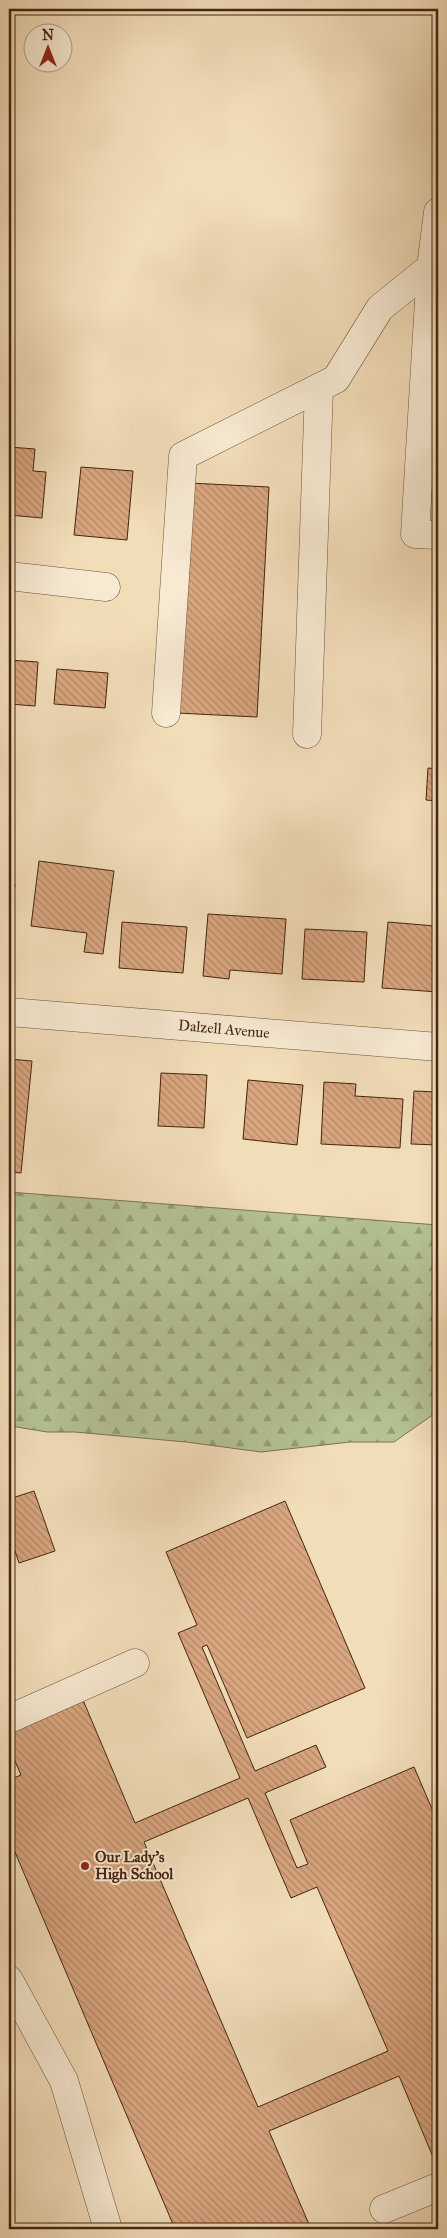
<svg xmlns="http://www.w3.org/2000/svg" width="447" height="2238" font-family="'IM FELL Great Primer',serif">
  <style>
    .forest { fill: url(#forest-firs); stroke: #7c7353 }
    .building { fill: url(#building-back-hatch); stroke: #452412; fill-rule: evenodd }
    .lines { fill: none; stroke-linecap: round; stroke-linejoin: round }
    .minor-casing { stroke: #70523c; stroke-width: 29 }
    .minor { stroke: #f7e9d2; stroke-width: 28 }
    .poi-dot { fill: #8f2418; stroke: #f7e9d2; stroke-width: 2 }
    .labels { text-anchor: middle; dominant-baseline: central; stroke-width: 4; stroke-linejoin: round; paint-order: stroke }
    .street-label { font-size: 15px; fill: #452412; stroke: #f7e9d2 }
    .poi-label { font-size: 15px; font-weight: bold; fill: #452412; stroke: #f7e9d2; text-anchor: start }
  </style>
  <defs>
    <pattern id="forest-firs" width="22" height="20" patternUnits="userSpaceOnUse" patternTransform="scale(1.25)"><rect width="22" height="20" fill="#b4c294"/><path d="M5 1l3.5 6h-7zM16 11l3.5 6h-7z" fill="#949d77"/></pattern>
    <pattern id="building-back-hatch" width="6" height="6" patternUnits="userSpaceOnUse" patternTransform="scale(1.25)"><rect width="6" height="6" fill="#d9a680"/><path d="M-1 5l2 2M0 0l6 6M5-1l2 2" fill="none" stroke="#b28767"/></pattern>
  </defs>
  <rect width="100%" height="100%" fill="#f2ddb9"/>
  <filter id="stains"><feTurbulence type="fractalNoise" baseFrequency=".004" numOctaves="4"/><feColorMatrix values="0 0 0 0 .2 0 0 0 0 .09 0 0 0 0 .02 0 0 0 .5 -.17"/></filter>
  <radialGradient id="worn" r=".72"><stop offset=".6" stop-color="#630" stop-opacity="0"/><stop offset="1" stop-color="#630" stop-opacity=".3"/></radialGradient>
  <polygon class="forest" points="9,1192 438,1225 438,1414 434,1414 394,1442 350,1442 261,1452 186,1442 75,1432 47,1432 11,1426 9,1427"/>
  <g class="building">
    <polygon points="9,447 35,449 33,471 46,472 42,518 9,515"/>
    <polygon points="81,467 133,471 127,540 74,535"/>
    <polygon points="189,483 269,487 257,717 177,713"/>
    <polygon points="9,660 38,662 35,706 9,704"/>
    <polygon points="57,669 108,673 105,708 54,704"/>
    <polygon points="428,768 438,769 438,801 426,800"/>
    <polygon points="39,861 114,871 103,954 84,952 87,933 31,926"/>
    <polygon points="9,883 15,884 10,929 9,929"/>
    <polygon points="208,914 286,919 282,974 230,970 229,979 203,976"/>
    <polygon points="122,922 187,927 183,973 119,968"/>
    <polygon points="388,922 435,926 434,948 438,949 438,992 382,988"/>
    <polygon points="305,929 367,932 364,982 302,979"/>
    <polygon points="9,1059 32,1061 21,1173 9,1172"/>
    <polygon points="161,1073 207,1075 204,1128 158,1126"/>
    <polygon points="248,1080 303,1085 297,1145 243,1139"/>
    <polygon points="324,1082 356,1084 355,1096 403,1099 400,1148 321,1144"/>
    <polygon points="414,1091 438,1092 438,1145 411,1144"/>
    <polygon points="34,1491 55,1551 19,1563 9,1533 9,1499"/>
    <path d="M285 1501 365 1688 247 1738 207 1645 202 1647 255 1771 316 1745 326 1767 265 1793 297 1868 308 1864 290 1820 414 1767 438 1823V2169L399 2076 269 2131 311 2229H175L9 1838V1780L21 1775 9 1747V1731L83 1700 135 1823 240 1778 178 1633 197 1625 166 1552ZM248 1798 291 1898 317 1887 388 2051 258 2107 144 1842Z"/>
  </g>
  <g class="lines">
    <defs>
      <g id="minor">
        <polyline points="438,212 431,267 415,534 438,535"/>
        <polyline points="9,576 106,587"/>
        <polyline points="166,713 183,456 336,379 380,308 431,267"/>
        <polyline points="307,734 319,388"/>
        <polyline points="9,1012 438,1047"/>
        <polyline points="9,1719 135,1663"/>
        <polyline points="9,1980 64,2081 108,2229"/>
        <polyline points="384,2209 438,2187"/>
      </g>
    </defs>
    <use href="#minor" class="minor-casing"/>
    <use href="#minor" class="minor"/>
  </g>
  <circle class="poi-dot" cx="85" cy="1866" r="5"/>
  <g class="labels">
    <g class="street-label">
      <text transform="translate(224 1029) rotate(5)">Dalzell Avenue</text>
    </g>
    <g class="poi-label">
      <text x="95" y="1857">Our Lady's<tspan x="95" dy="17">High School</tspan></text>
    </g>
  </g>
  <rect width="447" height="2238" fill="none" stroke="#f2ddb9" stroke-width="30"/>
  <rect x="10" y="10" width="427" height="2218" fill="none" stroke="#452412" stroke-width="2.5"/>
  <rect x="15" y="15" width="417" height="2208" fill="none" stroke="#452412"/>
  <g transform="translate(48 48)"><circle r="24" fill="#f7e9d2" stroke="#b09a85"/>
  <path d="M0-4L9 19L0 12L-9 19Z" fill="#8f2418"/>
  <text y="-8" font-size="14" font-weight="bold" text-anchor="middle" fill="#452412">N</text>
  </g>
  <rect width="100%" height="100%" filter="url(#stains)"/>
  <rect width="100%" height="100%" fill="url(#worn)"/>
</svg>
